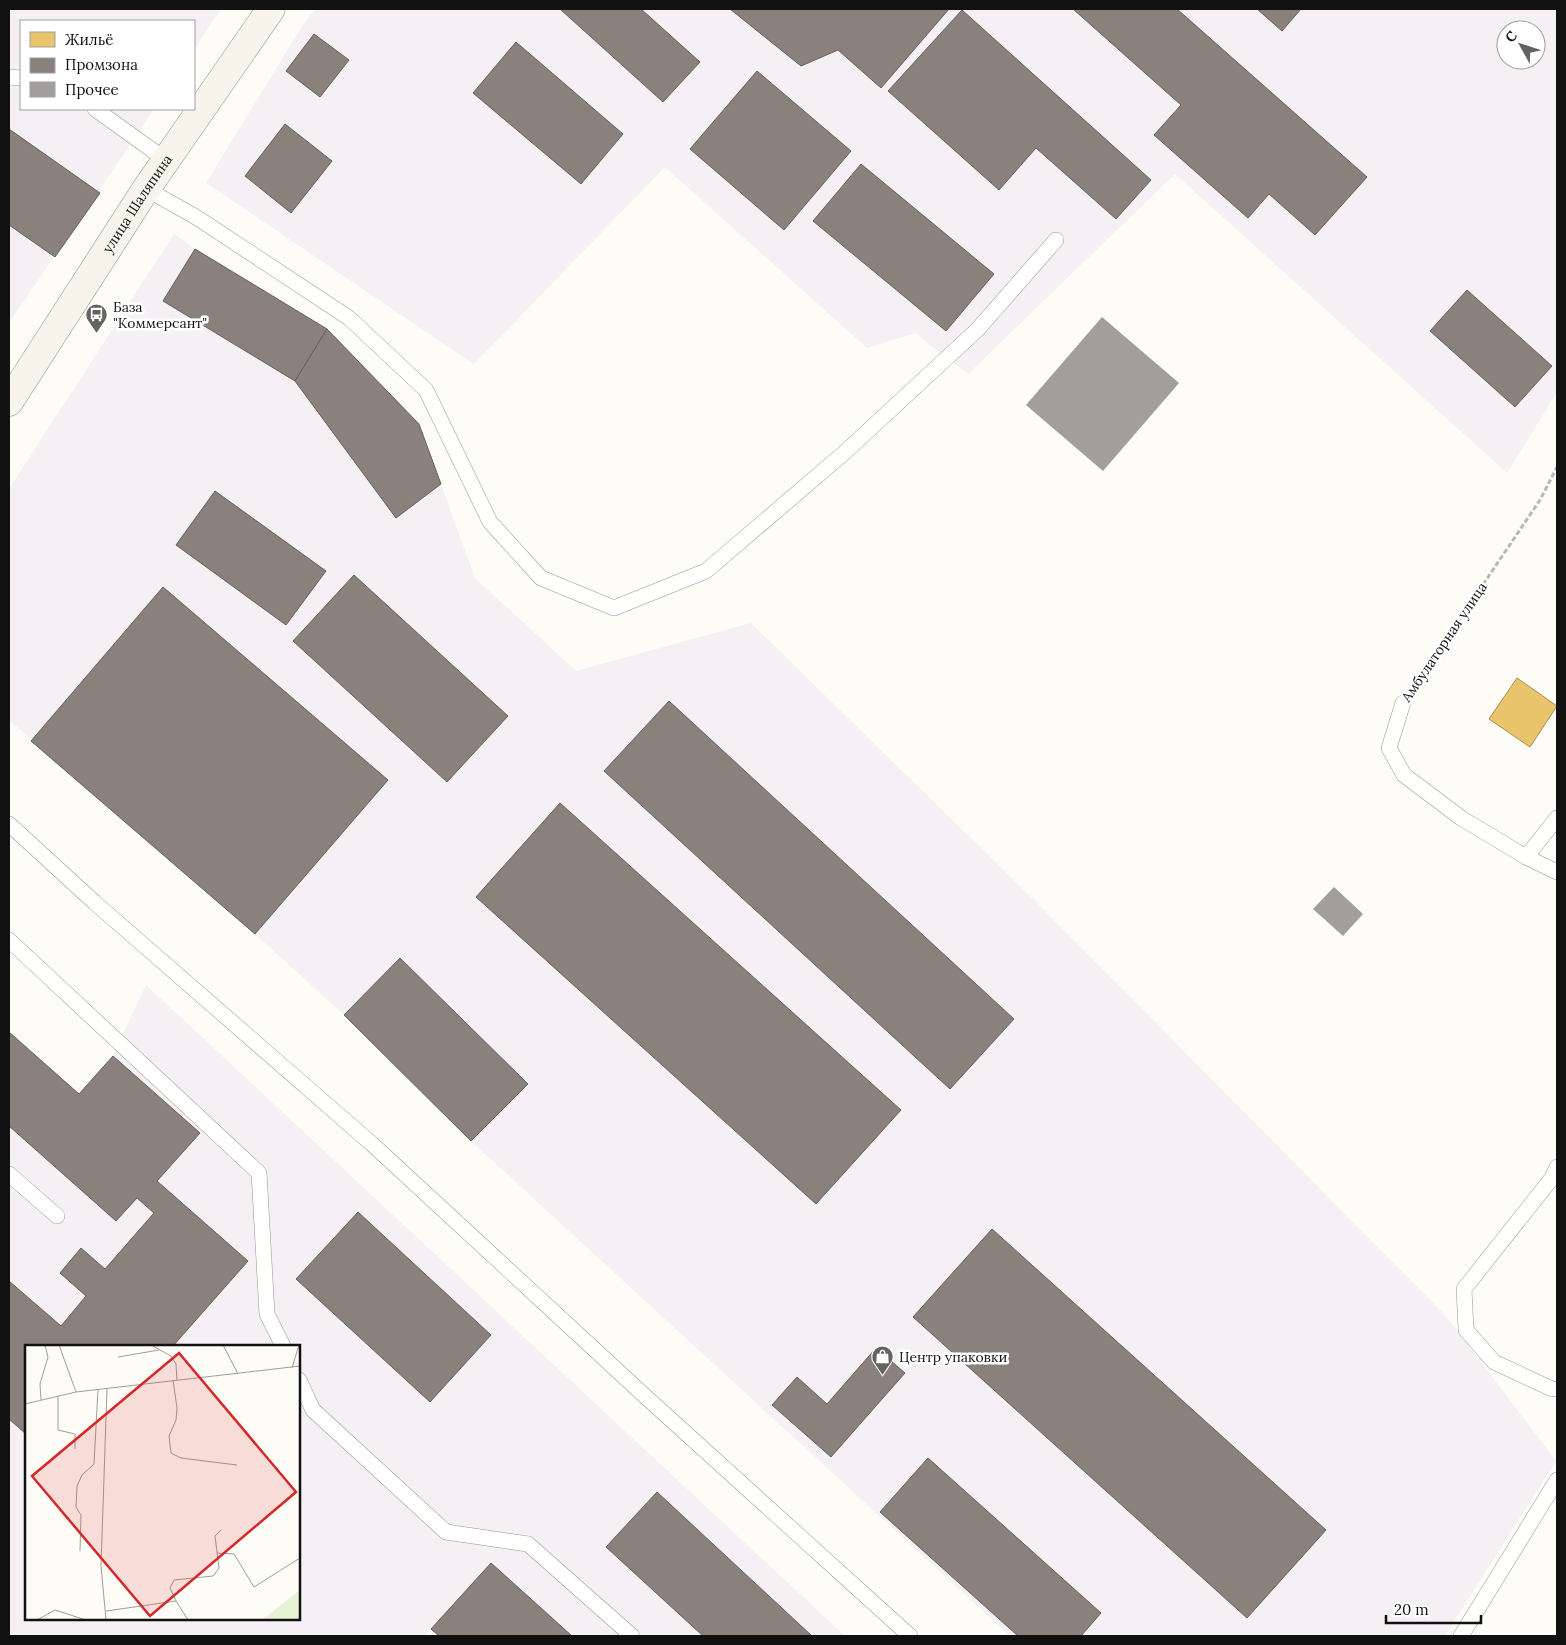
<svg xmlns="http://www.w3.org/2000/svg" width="1566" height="1645" font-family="Lora,serif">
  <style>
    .industrial { fill: #f5f0f3; fill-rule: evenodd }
    .homes { fill: #e9c46a; stroke: #a88e4f }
    .industry { fill: #8a817c; stroke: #665f5c }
    .building { fill: #a19f9c }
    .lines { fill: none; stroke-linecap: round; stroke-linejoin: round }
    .lane-casing { stroke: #979795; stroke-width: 16 }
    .secondary-casing { stroke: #8e8d8b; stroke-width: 29 }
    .path { stroke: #b9b9b8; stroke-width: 3; stroke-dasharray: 5 2.5; stroke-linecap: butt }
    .lane { stroke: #fffffe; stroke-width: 15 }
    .secondary { stroke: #f6f4eb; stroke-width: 28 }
    .labels { text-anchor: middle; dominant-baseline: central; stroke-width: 5; stroke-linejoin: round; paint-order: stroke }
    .street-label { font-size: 14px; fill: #111; stroke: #fff }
    .poi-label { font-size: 14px; fill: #111; stroke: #fff; text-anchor: start }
    .inset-road { fill: none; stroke: #9f9e9b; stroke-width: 1 }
    .view { fill: #d62828; fill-opacity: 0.15; stroke: #d62828; stroke-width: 2.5 }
    .inset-edge { fill: none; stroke: #111; stroke-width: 2.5 }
  </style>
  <rect width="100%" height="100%" fill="#fdfcf7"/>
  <g class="industrial">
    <polygon points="9,9 221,9 194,49 194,21 21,21 21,109 154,109 9,323"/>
    <path d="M315 9H1557V392L1507 473 1175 174 968 374 915 333 867 348 665 167 474 364 206 183 304 23ZM1506 30H1536V60H1506Z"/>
    <polygon points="174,234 195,249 327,329 419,424 475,578 576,671 751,623 1034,900 1446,1316 1556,1461 1445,1636 1010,1636 471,1141 344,1015 255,934 9,720 9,489"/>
    <path d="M146 985 845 1636H439L431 1629 423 1636H9V1032L79 1094 113 1056ZM26 1346H299V1619H26Z"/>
  </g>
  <polygon class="homes" points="1517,678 1557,706 1530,747 1489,719"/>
  <g class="industry">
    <polygon points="560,9 641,9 700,62 663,102"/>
    <polygon points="730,9 949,9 881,88 838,50 801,66"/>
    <polygon points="1073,9 1177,9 1367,177 1315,235 1269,194 1248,218 1154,135 1181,105"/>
    <polygon points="1257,9 1301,9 1282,31"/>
    <polygon points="962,10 1151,180 1116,219 1036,148 999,190 888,91"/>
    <polygon points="314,34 349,60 320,97 286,71"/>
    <polygon points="516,42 623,134 581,184 473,93"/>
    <polygon points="757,71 851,151 784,230 690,149"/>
    <polygon points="285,124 332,161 291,213 245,176"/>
    <polygon points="9,129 100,193 55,257 9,225"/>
    <polygon points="861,164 994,274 946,331 813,221"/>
    <polygon points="195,249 327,329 295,381 163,301"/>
    <polygon points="1467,290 1552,366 1515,407 1430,331"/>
    <polygon points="327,329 419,424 441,484 396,518 295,381"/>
    <polygon points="215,491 326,571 286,625 176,545"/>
    <polygon points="354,575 508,716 447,782 293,641"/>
    <polygon points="163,587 388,780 255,934 31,741"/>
    <polygon points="669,701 1014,1019 950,1089 604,771"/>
    <polygon points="560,803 901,1110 816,1204 476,897"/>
    <polygon points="400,958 528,1084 471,1141 344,1015"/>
    <polygon points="9,1032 79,1094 113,1056 200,1133 157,1181 248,1261 173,1346 26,1346 26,1434 9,1419 9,1281 61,1326 86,1296 60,1273 81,1248 105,1269 154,1213 137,1198 116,1221 9,1126"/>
    <polygon points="358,1212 491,1335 430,1402 296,1279"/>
    <polygon points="992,1229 1326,1530 1247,1618 913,1317"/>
    <polygon points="876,1348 905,1373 831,1457 772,1405 797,1377 827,1404"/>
    <polygon points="928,1458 1101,1613 1081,1636 1018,1636 880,1512"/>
    <polygon points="657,1492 812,1636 703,1636 606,1547"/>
    <polygon points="491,1563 572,1636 439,1636 431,1629"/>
  </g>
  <g class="building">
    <polygon points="1102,317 1179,383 1103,471 1026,405"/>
    <polygon points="1334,887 1363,914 1343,936 1313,909"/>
  </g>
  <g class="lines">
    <defs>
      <g id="lane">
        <polyline points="9,77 21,78"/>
        <polyline points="95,109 166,160"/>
        <polyline points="146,189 196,217 349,318 426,390 490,522 541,578 614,608 706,571 844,453 977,330 1056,240"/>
        <polyline points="1403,703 1389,748 1404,775 1461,818 1526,857 1557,872"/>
        <polyline points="9,824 94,902 372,1144 647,1398 910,1636"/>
        <polyline points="1526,857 1557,818"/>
        <polyline points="9,940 259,1173 267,1314 283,1346"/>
        <polyline points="1557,1167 1552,1178 1464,1289 1466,1330 1494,1362 1552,1389 1557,1389"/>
        <polyline points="9,1174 57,1216"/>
        <polyline points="299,1380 313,1410 446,1532 528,1544 632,1636"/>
        <polyline points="1461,1636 1557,1480"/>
      </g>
      <g id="secondary">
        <path id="s1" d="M9 402 146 189 271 9"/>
      </g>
    </defs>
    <use href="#lane" class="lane-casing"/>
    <use href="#secondary" class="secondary-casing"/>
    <polyline class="path" points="1416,684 1540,500 1557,467"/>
    <use href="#lane" class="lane"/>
    <use href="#secondary" class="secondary"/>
  </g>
  <defs>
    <symbol id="bus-pin" viewBox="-11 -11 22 30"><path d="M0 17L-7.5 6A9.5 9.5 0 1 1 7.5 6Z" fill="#646362" stroke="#fff"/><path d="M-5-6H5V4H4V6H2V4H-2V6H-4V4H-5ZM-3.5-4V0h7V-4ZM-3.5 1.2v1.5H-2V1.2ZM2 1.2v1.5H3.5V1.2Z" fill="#fff"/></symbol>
    <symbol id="shop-pin" viewBox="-11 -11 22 30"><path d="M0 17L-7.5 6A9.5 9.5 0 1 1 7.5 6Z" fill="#646362" stroke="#fff"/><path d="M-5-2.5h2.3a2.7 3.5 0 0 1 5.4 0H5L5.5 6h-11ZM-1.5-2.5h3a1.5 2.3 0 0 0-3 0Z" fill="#fff"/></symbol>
  </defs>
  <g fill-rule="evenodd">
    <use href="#bus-pin" x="84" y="302" width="25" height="34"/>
    <use href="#shop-pin" x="870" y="1344" width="25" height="34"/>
  </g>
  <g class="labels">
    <g class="street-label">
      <text stroke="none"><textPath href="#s1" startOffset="236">улица Шаляпина</textPath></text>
      <text transform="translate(1444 642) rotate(-56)">Амбулаторная улица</text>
    </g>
    <g class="poi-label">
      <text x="113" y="307">База<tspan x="113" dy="16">"Коммерсант"</tspan></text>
      <text x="899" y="1357">Центр упаковки</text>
    </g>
  </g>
  <g transform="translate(25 1345)">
    <rect width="275" height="275" fill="#fdfcf7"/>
    <path d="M275 245V275H237Z" fill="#e7f3d7"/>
    <path class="inset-road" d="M34 0 51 47M126 0 146 11 151 19 152 35M198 0 213 29M93 12 134 5M267 23 274 0M148 35 152 63 151 75 144 91 146 108 156 113 212 120M33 51V85L50 89V104M16 55 15 39 23 12 20 0M0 59 51 47 275 21M55 206 56 170 51 162 52 141 57 130 69 119 73 44M192 208 209 209 229 242 275 213M151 256 163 275M81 266 151 256 145 243 149 235 188 231 194 223 190 191 196 185M12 275 30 265 61 275M81 275 76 221 82 43"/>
    <path class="view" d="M154 8 271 147 125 271 7 131Z"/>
    <rect width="275" height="275" class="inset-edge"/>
  </g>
  <rect width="1566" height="1645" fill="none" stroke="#111111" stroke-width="20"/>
  <rect x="20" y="20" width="175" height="90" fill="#ffffff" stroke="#a0a0a0"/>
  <rect x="30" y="32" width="25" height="15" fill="#e9c46a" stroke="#a0a0a0"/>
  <text x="65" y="45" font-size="15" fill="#111111">Жильё</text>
  <rect x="30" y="58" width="25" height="15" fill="#8a817c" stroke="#a0a0a0"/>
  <text x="65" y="70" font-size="15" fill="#111111">Промзона</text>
  <rect x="30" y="82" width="25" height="15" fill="#a19f9c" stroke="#a0a0a0"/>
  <text x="65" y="95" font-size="15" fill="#111111">Прочее</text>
  <g transform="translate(1521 45) rotate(310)"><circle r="24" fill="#ffffff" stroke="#a0a0a0"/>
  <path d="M0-4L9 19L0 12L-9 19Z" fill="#646362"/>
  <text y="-8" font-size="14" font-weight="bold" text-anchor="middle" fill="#111111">С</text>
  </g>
  <path d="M1386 1615v8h95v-8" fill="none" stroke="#111111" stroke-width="2.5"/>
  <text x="1394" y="1615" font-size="15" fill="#111111" stroke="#ffffff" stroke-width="4" paint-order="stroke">20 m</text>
</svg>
